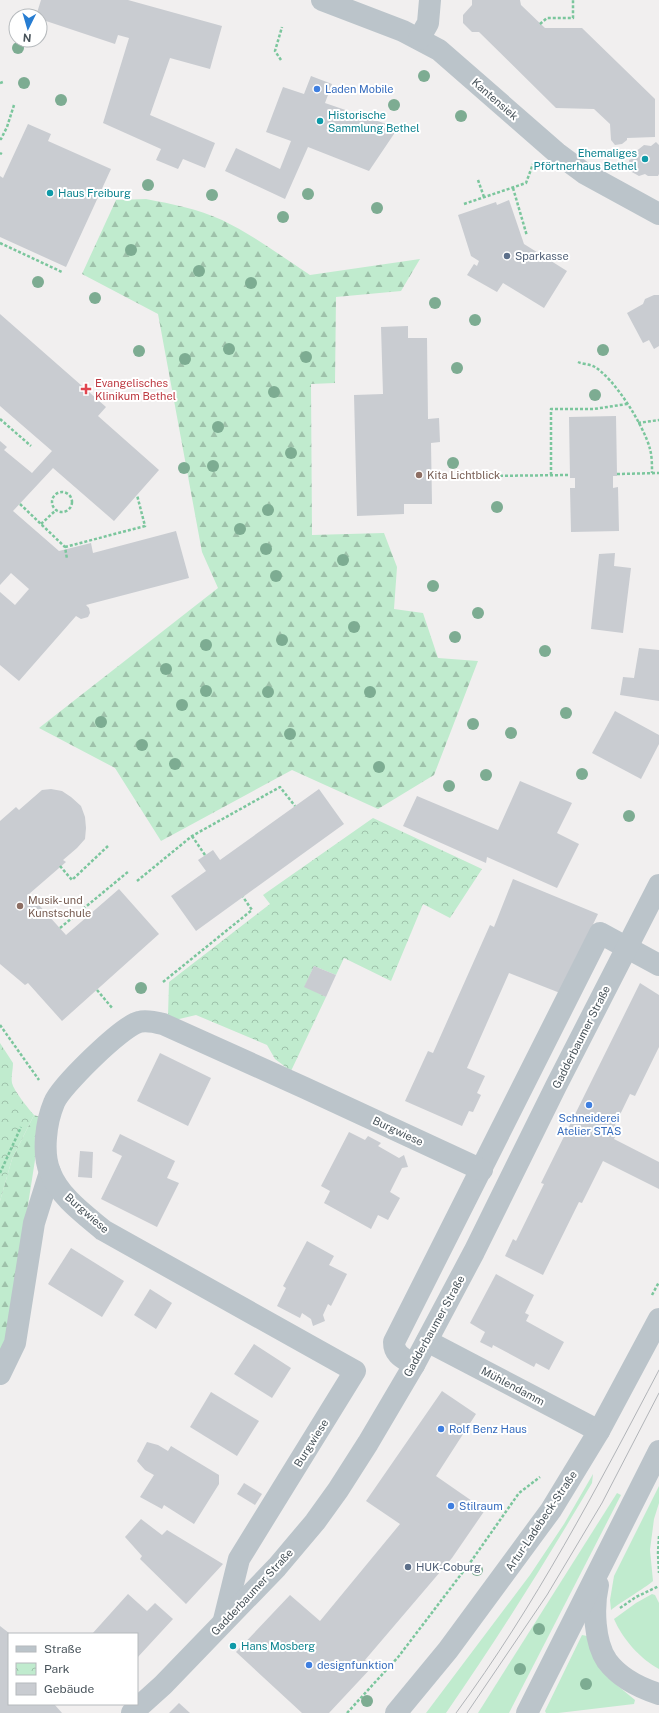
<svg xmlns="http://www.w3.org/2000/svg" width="659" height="1713" font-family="'Public Sans',sans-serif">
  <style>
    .green { fill: #c0ebce }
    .forest { fill: url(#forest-firs) }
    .park { fill: url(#park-crowns) }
    .building { fill: #c9ccd1 }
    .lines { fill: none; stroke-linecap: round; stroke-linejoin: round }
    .path { stroke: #7bc69d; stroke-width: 2.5; stroke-dasharray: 3 2; stroke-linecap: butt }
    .minor { stroke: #bbc4ca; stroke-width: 22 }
    .tram { stroke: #b1b4b8; stroke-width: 1 }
    .tree { fill: #7dac92 }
    .shop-dot { fill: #3f7fe0; stroke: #fff; stroke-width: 1.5 }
    .culture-dot { fill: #0f9aa8; stroke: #fff; stroke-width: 1.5 }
    .service-dot { fill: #5c6f8a; stroke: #fff; stroke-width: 1.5 }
    .health-dot { fill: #e0444e; stroke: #fff; stroke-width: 1.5 }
    .education-dot { fill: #8d6e63; stroke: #fff; stroke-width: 1.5 }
    .labels { text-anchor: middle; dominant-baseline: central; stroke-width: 4; stroke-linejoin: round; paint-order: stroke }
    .shop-label { font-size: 11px; fill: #366cbe; stroke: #fff; text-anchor: start }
    .street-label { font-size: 11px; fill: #48535a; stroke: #fff }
    .culture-label { font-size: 11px; fill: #0d838f; stroke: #fff; text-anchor: start }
    .service-label { font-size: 11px; fill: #4e5e75; stroke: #fff; text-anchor: start }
    .health-label { font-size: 11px; fill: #be3a42; stroke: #fff; text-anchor: start }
    .education-label { font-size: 11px; fill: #785e54; stroke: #fff; text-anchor: start }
  </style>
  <defs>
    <pattern id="forest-firs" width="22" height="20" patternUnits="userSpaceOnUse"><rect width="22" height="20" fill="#c0ebce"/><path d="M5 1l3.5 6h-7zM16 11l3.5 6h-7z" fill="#9ec1aa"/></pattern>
    <pattern id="park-crowns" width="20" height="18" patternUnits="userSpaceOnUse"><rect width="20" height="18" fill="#c0ebce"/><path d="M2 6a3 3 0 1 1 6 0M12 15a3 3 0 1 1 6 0" fill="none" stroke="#9ec1aa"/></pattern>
  </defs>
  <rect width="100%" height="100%" fill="#f1efef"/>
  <g class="green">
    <path d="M593 1474 592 1483C546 1561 498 1638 446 1713H426L530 1575 564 1524Z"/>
    <path d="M659 1486V1503L654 1519 650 1550 653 1581C651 1584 618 1604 611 1610L610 1600 614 1576Z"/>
    <polygon points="617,1493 621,1495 509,1713 478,1713"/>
    <path d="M652 1594 655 1595 659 1603V1669C640 1659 622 1638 614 1619L636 1603Z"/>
    <polygon points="582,1635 587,1636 607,1677 635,1700 634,1704 558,1713 546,1713 545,1711"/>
  </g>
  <g class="forest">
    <path d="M146 199C172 204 198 209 222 220 253 235 281 256 310 275L420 259 401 291 336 297 335 383 311 384 312 535 384 533 397 567 394 609 423 613 438 658 478 661 434 775 378 809 292 770 161 841 115 768 39 728 218 588 202 552 158 314 82 274 116 200Z"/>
    <polygon points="34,1115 40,1117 38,1141 22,1243 11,1337 0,1359 0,1201 12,1159"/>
  </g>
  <g class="park">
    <polygon points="373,818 482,869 450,918 423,904 391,981 344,958 336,975 314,966 305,986 326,997 291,1071 275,1059 267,1045 196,1015 175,1020 168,1016 169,982 270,904 263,895"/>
    <path d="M0 1043 13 1063C13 1070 11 1076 12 1083 14 1091 28 1108 34 1115L12 1159 0 1201Z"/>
  </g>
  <g class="building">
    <polygon points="41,0 128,0 222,26 210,69 170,58 150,115 215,143 205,168 183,159 178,169 156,160 161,149 103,123 129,38 118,35 115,44 40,19 40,16 36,16"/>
    <polygon points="472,0 520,0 521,5 545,28 582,28 655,99 655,137 627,138 627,140 622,144 615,145 611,140 610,124 594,109 556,108 479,32 472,32 463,23 463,15 472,5"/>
    <polygon points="311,76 332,84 325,103 398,128 369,171 308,147 285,199 225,171 236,148 280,169 291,141 266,132 283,87 304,94"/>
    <polygon points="28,124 51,134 48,141 111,169 66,267 0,237 0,176 3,178"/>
    <polygon points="656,142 659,145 659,174 658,176 648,176 645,174 639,176 630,171 629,160 634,158 634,153 644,145 651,146"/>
    <polygon points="509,200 524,244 567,271 544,308 503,283 497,292 467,275 474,264 477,266 479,261 471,256 458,215 496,202 497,205"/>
    <polygon points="654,295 659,295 659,346 654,349 649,340 643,343 627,313 643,304 645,299"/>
    <polygon points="0,314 106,407 98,416 159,470 114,521 53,468 13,511 59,551 91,543 93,553 176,531 189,578 86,605 89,608 90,613 88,617 81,619 76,616 19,681 0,665 0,592 15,605 29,589 11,573 0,585 0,441 7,447 4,450 32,473 52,451 0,406"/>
    <polygon points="408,326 408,338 427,338 428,419 439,418 440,442 431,443 432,504 404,504 404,514 357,516 354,395 383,394 381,327"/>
    <polygon points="616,416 617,474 617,476 613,476 613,488 618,487 619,531 571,532 570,488 575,488 575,478 570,478 569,417"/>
    <polygon points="615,553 614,566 631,568 623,633 591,629 599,554"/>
    <polygon points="639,648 659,650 659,701 620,695 623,677 634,678"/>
    <polygon points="615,711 659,735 659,744 641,779 592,753"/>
    <polygon points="520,781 572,803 557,833 579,844 557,888 487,857 486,863 403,826 417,796 498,830"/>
    <polygon points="51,789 62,791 71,797 81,806 85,817 86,828 85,839 77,848 63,860 66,862 29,894 66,935 119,889 159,934 62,1021 28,983 25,985 0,964 0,821 16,807 19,810 42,790"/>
    <polygon points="319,789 344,824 196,931 171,896 206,871 198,860 213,850 220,860"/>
    <polygon points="513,879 598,914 560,993 509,973 467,1068 485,1076 477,1093 481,1095 473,1112 469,1111 462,1126 405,1101 428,1051 433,1053 490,925 494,927"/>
    <polygon points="314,966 336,975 326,997 304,987"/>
    <polygon points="640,983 659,995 659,1047 635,1096 630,1094 615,1125 620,1127 614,1139 659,1162 659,1189 603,1161 582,1203 579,1202 543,1275 505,1256 513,1239 516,1241 544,1184 541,1183"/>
    <polygon points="160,1053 211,1078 188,1126 137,1101"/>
    <polygon points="349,1132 365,1140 368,1136 381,1143 378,1146 399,1158 404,1155 408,1167 402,1168 390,1192 400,1198 388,1220 378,1215 371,1229 324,1203 330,1191 321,1186"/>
    <polygon points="120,1134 175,1161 167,1178 179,1183 157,1227 101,1199 122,1156 112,1151"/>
    <polygon points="80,1151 93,1152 92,1178 78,1177"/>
    <polygon points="307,1241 334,1256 329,1265 347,1274 331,1306 328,1304 323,1315 325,1321 313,1326 311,1319 302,1313 300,1318 277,1306 286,1288 283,1286"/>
    <polygon points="71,1248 124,1281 102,1317 48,1284"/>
    <polygon points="496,1274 534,1295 525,1313 529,1315 526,1321 564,1342 549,1370 536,1363 534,1367 493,1345 492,1348 480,1342 485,1332 470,1323"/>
    <polygon points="150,1289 172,1303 156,1329 134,1315"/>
    <polygon points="254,1344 291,1368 272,1398 234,1374"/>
    <polygon points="442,1391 476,1414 436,1476 485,1510 452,1558 365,1660 372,1667 329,1713 302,1713 236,1652 290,1595 320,1621 400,1524 366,1501"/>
    <polygon points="211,1392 259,1421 237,1456 190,1427"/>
    <polygon points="147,1442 158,1445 168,1451 171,1446 219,1475 219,1484 194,1524 164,1505 162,1509 140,1497 154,1475 145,1470 137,1461"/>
    <polygon points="244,1483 262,1494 255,1505 237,1494"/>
    <polygon points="141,1519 162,1535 167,1530 223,1564 186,1604 140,1559 142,1556 125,1537"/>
    <polygon points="128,1594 147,1611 155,1603 173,1619 137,1658 137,1634 92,1634"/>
    <polygon points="0,1626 9,1633 9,1704 54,1704 62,1713 0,1713"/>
    <polygon points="179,1703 190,1713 169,1713"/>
  </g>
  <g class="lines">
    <g class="path">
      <polyline points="540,24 547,18 573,18 573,0"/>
      <polyline points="281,60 275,51 282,27"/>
      <polyline points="0,83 3,82"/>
      <polyline points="0,138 1,139 7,127 14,105"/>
      <polyline points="0,153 2,154"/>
      <polyline points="478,180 484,197"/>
      <polyline points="513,188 527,236"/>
      <polyline points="464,204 526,183 533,164"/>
      <polyline points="0,243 62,272"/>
      <path d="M578 362C582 364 588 364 593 366 614 377 644 426 650 449 652 456 652 466 652 473"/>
      <polyline points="0,419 31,446"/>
      <polyline points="638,423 659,420"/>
      <polyline points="617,474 659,473"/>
      <polyline points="551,475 551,409 594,409 627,404"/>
      <polyline points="485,476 570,475"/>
      <circle cx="62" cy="502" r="10"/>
      <polyline points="20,504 65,547 67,559"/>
      <polyline points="41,524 56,510"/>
      <polyline points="65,547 145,526 137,495"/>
      <polyline points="192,836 205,855"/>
      <polyline points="60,866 72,880 108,846"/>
      <polyline points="137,881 192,836 280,787 295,806"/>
      <polyline points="60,928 129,871"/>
      <polyline points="163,982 252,910 243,897"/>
      <polyline points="97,990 113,1009"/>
      <polyline points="0,1025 39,1080"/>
      <polyline points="0,1173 21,1127"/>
      <polyline points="652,1295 659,1282"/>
      <polyline points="659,1536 658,1553 659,1573"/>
      <polyline points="620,1608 636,1597 659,1586"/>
      <polyline points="347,1713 399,1656 472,1560 519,1493 540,1477"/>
    </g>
    <g class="minor">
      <polyline points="322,0 403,31 439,50 557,153 584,173 659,214"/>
      <polyline points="419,39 428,23 430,0"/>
      <polyline points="427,1341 599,1431"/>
      <path d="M414 1365C403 1358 394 1355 394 1342L600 933 659 965"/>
      <polyline points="0,1374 15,1343 34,1223 50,1172"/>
      <path d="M598 1585C593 1607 594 1642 607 1661 619 1677 640 1688 659 1694"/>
      <path d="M224 1620 239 1559 355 1371 103 1230C84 1214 59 1196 50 1172 42 1153 46 1122 54 1103 60 1087 122 1026 139 1022 146 1020 155 1022 163 1024L305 1088 482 1170"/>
      <polyline points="132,1713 163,1685 277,1567 315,1522 338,1490 368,1443 414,1365 474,1252 556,1086 659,885"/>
      <polyline points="396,1713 448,1650 551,1510 599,1431 659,1319"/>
      <polyline points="527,1713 659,1451"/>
    </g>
    <g class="tram">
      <path d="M456 1713C535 1606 597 1488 659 1370"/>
      <polyline points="467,1713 547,1595 602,1503 659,1393"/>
    </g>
  </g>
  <g class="tree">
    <circle cx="18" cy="48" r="6"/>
    <circle cx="424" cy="76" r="6"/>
    <circle cx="24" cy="83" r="6"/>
    <circle cx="61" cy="100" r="6"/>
    <circle cx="394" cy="105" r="6"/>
    <circle cx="461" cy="116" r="6"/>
    <circle cx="148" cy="185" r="6"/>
    <circle cx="308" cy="194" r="6"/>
    <circle cx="212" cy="195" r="6"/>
    <circle cx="377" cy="208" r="6"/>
    <circle cx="283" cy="217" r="6"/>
    <circle cx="131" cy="250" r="6"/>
    <circle cx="199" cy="271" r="6"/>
    <circle cx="38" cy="282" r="6"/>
    <circle cx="251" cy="283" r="6"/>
    <circle cx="95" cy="298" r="6"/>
    <circle cx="435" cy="303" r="6"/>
    <circle cx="475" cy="320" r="6"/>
    <circle cx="229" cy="349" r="6"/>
    <circle cx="603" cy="350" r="6"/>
    <circle cx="139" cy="351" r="6"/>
    <circle cx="306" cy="357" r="6"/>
    <circle cx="185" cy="359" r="6"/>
    <circle cx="457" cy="368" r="6"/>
    <circle cx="274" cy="392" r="6"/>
    <circle cx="595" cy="395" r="6"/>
    <circle cx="218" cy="427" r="6"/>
    <circle cx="291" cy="453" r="6"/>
    <circle cx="453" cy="463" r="6"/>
    <circle cx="213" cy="466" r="6"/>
    <circle cx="184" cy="468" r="6"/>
    <circle cx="497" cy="507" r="6"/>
    <circle cx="268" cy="510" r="6"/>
    <circle cx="240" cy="529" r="6"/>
    <circle cx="266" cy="549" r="6"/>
    <circle cx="343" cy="560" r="6"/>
    <circle cx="276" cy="576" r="6"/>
    <circle cx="433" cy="586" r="6"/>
    <circle cx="478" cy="613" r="6"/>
    <circle cx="354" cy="627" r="6"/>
    <circle cx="455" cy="637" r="6"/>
    <circle cx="282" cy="640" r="6"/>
    <circle cx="206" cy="645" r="6"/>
    <circle cx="545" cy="651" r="6"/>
    <circle cx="166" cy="669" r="6"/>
    <circle cx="206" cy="691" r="6"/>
    <circle cx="268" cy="692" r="6"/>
    <circle cx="370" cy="692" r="6"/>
    <circle cx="182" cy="705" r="6"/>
    <circle cx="566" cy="713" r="6"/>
    <circle cx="101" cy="722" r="6"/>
    <circle cx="473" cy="724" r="6"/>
    <circle cx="511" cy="733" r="6"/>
    <circle cx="290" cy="734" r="6"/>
    <circle cx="142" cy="745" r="6"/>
    <circle cx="175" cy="764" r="6"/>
    <circle cx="379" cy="767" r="6"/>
    <circle cx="582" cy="774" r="6"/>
    <circle cx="486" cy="775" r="6"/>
    <circle cx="449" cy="786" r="6"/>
    <circle cx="629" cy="816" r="6"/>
    <circle cx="141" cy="988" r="6"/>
    <circle cx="477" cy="1570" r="6"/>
    <circle cx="539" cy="1629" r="6"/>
    <circle cx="520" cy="1669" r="6"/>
    <circle cx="586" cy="1684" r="6"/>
    <circle cx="367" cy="1701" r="6"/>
  </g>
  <g class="shop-dot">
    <circle cx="317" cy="89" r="4"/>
    <circle cx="589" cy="1105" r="4"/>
    <circle cx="441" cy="1429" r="4"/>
    <circle cx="451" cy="1506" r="4"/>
    <circle cx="309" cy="1665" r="4"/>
  </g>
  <g class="culture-dot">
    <circle cx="320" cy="121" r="4"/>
    <circle cx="645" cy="159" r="4"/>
    <circle cx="50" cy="193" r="4"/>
    <circle cx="233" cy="1646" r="4"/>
  </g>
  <g class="service-dot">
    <circle cx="507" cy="256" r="4"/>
    <circle cx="408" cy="1567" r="4"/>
  </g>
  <path class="health-dot" d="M84 383h4v4h4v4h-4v4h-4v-4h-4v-4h4z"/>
  <g class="education-dot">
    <circle cx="419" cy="475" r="4"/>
    <circle cx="20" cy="906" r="4"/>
  </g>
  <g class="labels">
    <g class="shop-label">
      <text x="325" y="89">Laden Mobile</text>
      <text x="589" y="1118" text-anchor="middle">Schneiderei<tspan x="589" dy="13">Atelier STAS</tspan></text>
      <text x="449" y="1429">Rolf Benz Haus</text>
      <text x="459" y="1506">Stilraum</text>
      <text x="317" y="1665">designfunktion</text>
    </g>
    <g class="street-label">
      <text transform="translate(495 99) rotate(41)">Kantensiek</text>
      <text transform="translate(581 1037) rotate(-63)">Gadderbaumer Straße</text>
      <text transform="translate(398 1131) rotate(25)">Burgwiese</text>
      <text transform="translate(87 1213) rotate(41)">Burgwiese</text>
      <text transform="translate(434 1326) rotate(-61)">Gadderbaumer Straße</text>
      <text transform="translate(513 1386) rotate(28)">Mühlendamm</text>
      <text transform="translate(311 1443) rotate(-58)">Burgwiese</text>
      <text transform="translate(541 1521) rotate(-56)">Artur-Ladebeck-Straße</text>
      <text transform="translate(252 1592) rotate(-47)">Gadderbaumer Straße</text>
    </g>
    <g class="culture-label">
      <text x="328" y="115">Historische<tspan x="328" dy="13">Sammlung Bethel</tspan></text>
      <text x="637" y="153" text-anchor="end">Ehemaliges<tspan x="637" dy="13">Pförtnerhaus Bethel</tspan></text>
      <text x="58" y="193">Haus Freiburg</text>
      <text x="241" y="1646">Hans Mosberg</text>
    </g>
    <g class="service-label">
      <text x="515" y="256">Sparkasse</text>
      <text x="416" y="1567">HUK-Coburg</text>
    </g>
    <g class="health-label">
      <text x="95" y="383">Evangelisches<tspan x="95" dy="13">Klinikum Bethel</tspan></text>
    </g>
    <g class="education-label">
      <text x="427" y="475">Kita Lichtblick</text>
      <text x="28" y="900">Musik- und<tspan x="28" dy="13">Kunstschule</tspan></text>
    </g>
  </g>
  <rect x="8" y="1633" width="130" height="72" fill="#ffffff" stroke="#b6babd"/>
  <rect x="16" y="1646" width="20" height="6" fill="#bbc4ca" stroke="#b6babd"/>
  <text x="44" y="1653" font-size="12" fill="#48535a">Straße</text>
  <rect x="16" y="1663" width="20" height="12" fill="url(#park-crowns)" stroke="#b6babd"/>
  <text x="44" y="1673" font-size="12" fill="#48535a">Park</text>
  <rect x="16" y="1683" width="20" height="12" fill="#c9ccd1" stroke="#b6babd"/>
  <text x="44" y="1693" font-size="12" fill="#48535a">Gebäude</text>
  <g transform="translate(28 28) rotate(185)"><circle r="19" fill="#ffffff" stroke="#b6babd"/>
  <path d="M0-3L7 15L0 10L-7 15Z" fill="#277dd2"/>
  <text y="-6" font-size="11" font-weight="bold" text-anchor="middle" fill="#48535a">N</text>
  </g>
</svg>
